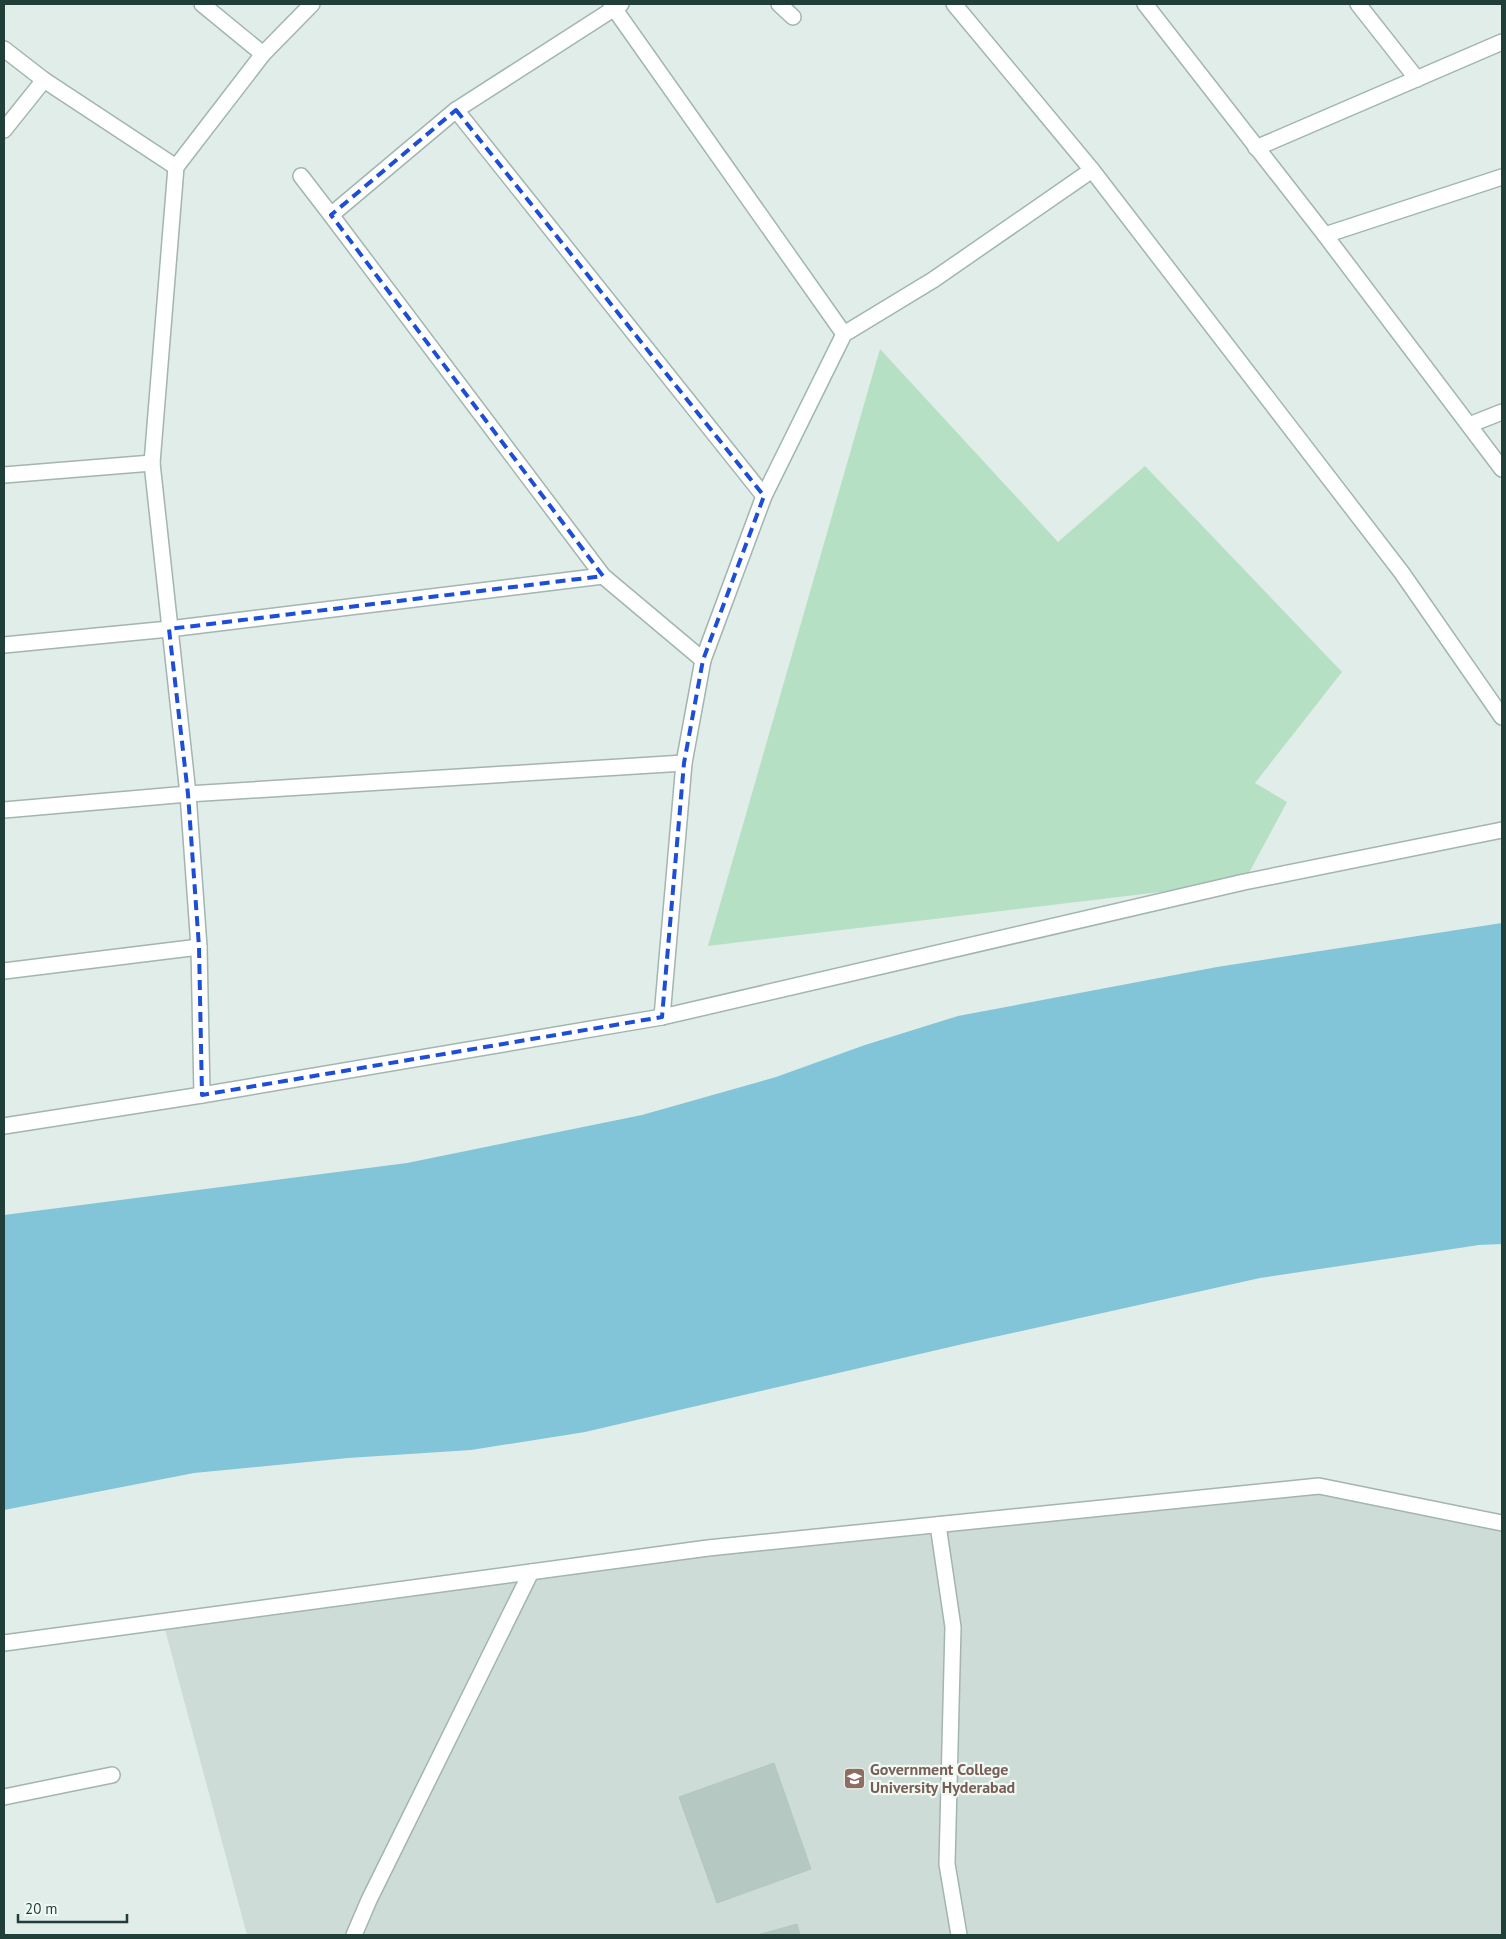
<svg xmlns="http://www.w3.org/2000/svg" width="1506" height="1939" font-family="'PT Sans',sans-serif">
  <style>
    .built { fill: #cedcd7 }
    .green { fill: #b6e0c4 }
    .water { fill: #82c4d8 }
    .building { fill: #b5c8c1; stroke: #b2c7bf }
    .lines { fill: none; stroke-linecap: round; stroke-linejoin: round }
    .minor-casing { stroke: #a2b5b0; stroke-width: 18 }
    .tertiary-casing { stroke: #a2b5b0; stroke-width: 18 }
    .minor { stroke: #fff; stroke-width: 15 }
    .tertiary { stroke: #fff; stroke-width: 15 }
    .marked { fill: none; stroke: #1d4ed8; stroke-width: 4; stroke-dasharray: 10 6; stroke-linejoin: round }
    .labels { text-anchor: middle; dominant-baseline: central; stroke-width: 4.5; stroke-linejoin: round; paint-order: stroke }
    .education-label { font-size: 16px; font-weight: bold; fill: #785e54; stroke: #f1f9f5; text-anchor: start }
  </style>
  <rect width="100%" height="100%" fill="#e0ede8"/>
  <polygon class="built" points="1319,1486 1502,1530 1502,1935 247,1935 163,1622 938,1525"/>
  <polygon class="green" points="880,349 1058,542 1145,466 1342,672 1255,783 1287,802 1244,882 708,946"/>
  <polygon class="water" points="1502,923 1502,1244 1479,1245 1260,1278 967,1343 585,1432 471,1450 348,1458 194,1473 4,1510 4,1215 407,1163 642,1115 776,1077 865,1045 958,1016 1217,967"/>
  <g class="building">
    <polygon points="774,1763 811,1869 717,1903 679,1797"/>
    <polygon points="797,1924 800,1935 757,1935"/>
  </g>
  <g class="lines">
    <defs>
      <g id="minor">
        <polyline points="202,4 263,54"/>
        <polyline points="611,4 844,334"/>
        <polyline points="779,4 793,17"/>
        <polyline points="1145,4 1325,235 1502,469"/>
        <polyline points="1358,4 1417,79"/>
        <polyline points="4,49 44,80 176,167"/>
        <polyline points="456,110 764,496"/>
        <polyline points="4,130 44,80"/>
        <polyline points="1256,148 1502,42"/>
        <polyline points="301,176 331,215 456,110 621,4"/>
        <polyline points="331,215 603,576 703,660"/>
        <polyline points="1325,235 1502,177"/>
        <polyline points="1469,425 1502,412"/>
        <polyline points="4,475 152,463"/>
        <polyline points="4,645 169,629 603,576"/>
        <polyline points="4,810 188,794 684,763"/>
        <polyline points="4,971 199,947"/>
        <polyline points="662,1017 684,763 703,660 764,496 844,334 933,280 1092,170"/>
        <polyline points="202,1095 199,947 188,794 152,463 176,167 263,54 312,4"/>
        <polyline points="938,1525 953,1627 947,1864 959,1935"/>
        <polyline points="4,1797 112,1775"/>
        <polyline points="354,1935 369,1900 531,1572"/>
      </g>
      <g id="tertiary">
        <polyline points="954,4 1092,170 1402,573 1502,717"/>
        <polyline points="4,1126 202,1095 662,1017 1244,882 1502,830"/>
        <polyline points="4,1643 708,1548 1319,1486 1502,1523"/>
      </g>
    </defs>
    <use href="#minor" class="minor-casing"/>
    <use href="#tertiary" class="tertiary-casing"/>
    <use href="#minor" class="minor"/>
    <use href="#tertiary" class="tertiary"/>
  </g>
  <path class="marked" d="M456 110 764 496 703 660 684 763 662 1017 202 1095 199 947 188 794 169 629 603 576 331 215Z"/>
  <defs>
    <symbol id="university-square" viewBox="-11 -11 22 22"><rect x="-9" y="-9" width="18" height="18" rx="4" fill="#8d6e63" stroke="#f1f9f5"/><path d="M0-5L7-2L0 1L-7-2ZM-4 1L0 2.5L4 1V4Q0 6-4 4Z" fill="#fff"/></symbol>
  </defs>
  <g fill-rule="evenodd">
    <use href="#university-square" x="842" y="1766" width="25" height="25"/>
  </g>
  <g class="labels">
    <g class="education-label">
      <text x="870" y="1769">Government College<tspan x="870" dy="18">University Hyderabad</tspan></text>
    </g>
  </g>
  <rect width="1506" height="1939" fill="none" stroke="#1f3f38" stroke-width="10"/>
  <path d="M18 1914v8h109v-8" fill="none" stroke="#1f3f38" stroke-width="2.5"/>
  <text x="25" y="1914" font-size="15" fill="#1f3f38" stroke="#f1f9f5" stroke-width="4" paint-order="stroke">20 m</text>
</svg>
